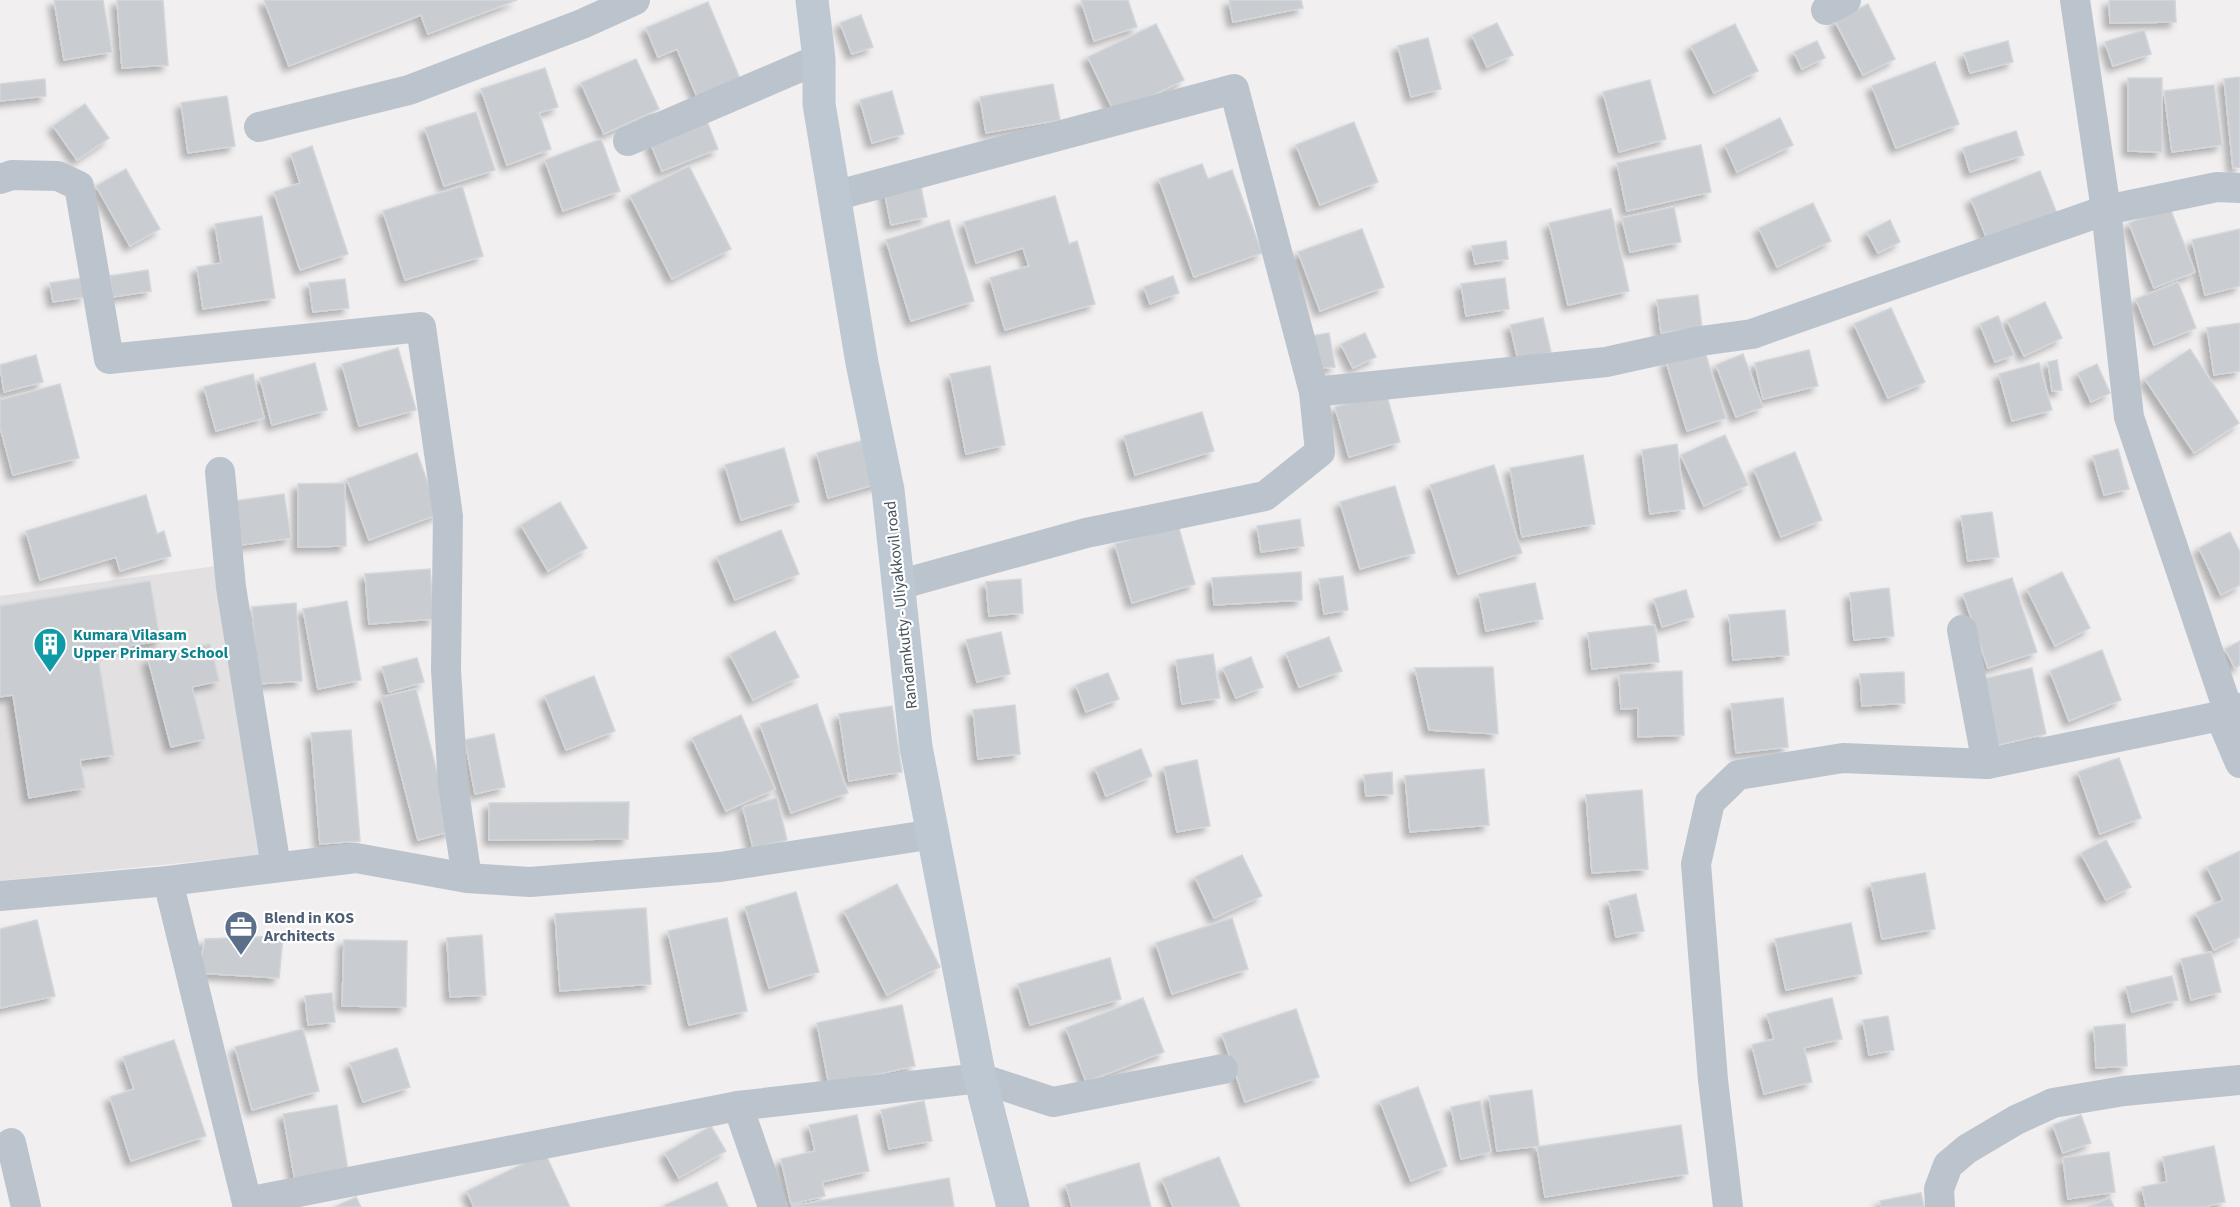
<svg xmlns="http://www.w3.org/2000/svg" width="2240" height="1207" font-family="'Source Sans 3',sans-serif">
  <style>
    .education { fill: #e2e0e1 }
    .building { fill: #c9ccd1; stroke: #d3d6da; stroke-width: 1.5; filter: url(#shadow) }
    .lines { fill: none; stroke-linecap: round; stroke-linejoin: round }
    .street { stroke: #bbc4cc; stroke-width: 30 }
    .secondary { stroke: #bdc8d2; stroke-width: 33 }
    .labels { text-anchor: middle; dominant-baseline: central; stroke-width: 4.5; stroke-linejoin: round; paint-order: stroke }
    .street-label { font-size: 16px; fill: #48535c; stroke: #fff }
    .culture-label { font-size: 16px; font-weight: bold; fill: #0d838f; stroke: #fff; text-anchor: start }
    .service-label { font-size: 16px; font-weight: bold; fill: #4e5e75; stroke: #fff; text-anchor: start }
  </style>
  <defs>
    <filter id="shadow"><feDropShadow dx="-5.5" dy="5.5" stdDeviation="3" flood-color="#0004"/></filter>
  </defs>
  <rect width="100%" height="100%" fill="#f1efef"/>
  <polygon class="education" points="216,566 260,855 0,881 0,596"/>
  <g class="building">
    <polygon points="54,0 103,0 112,52 64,60"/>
    <polygon points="117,0 163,0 168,65 122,68"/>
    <polygon points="264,0 517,0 428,34 421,15 289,66"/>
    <polygon points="1081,0 1128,0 1137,27 1094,41"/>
    <polygon points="1229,0 1301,0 1303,8 1233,22"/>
    <polygon points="2109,0 2175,0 2176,22 2110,23"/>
    <polygon points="708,2 741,81 698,99 677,49 658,57 646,28"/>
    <polygon points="1868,4 1895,59 1863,75 1835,21"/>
    <polygon points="861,15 873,47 852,54 840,23"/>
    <polygon points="1497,23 1513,55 1487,67 1472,35"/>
    <polygon points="1156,24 1184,80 1115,114 1088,57"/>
    <polygon points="1735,24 1758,71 1714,93 1691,46"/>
    <polygon points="2144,30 2151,54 2113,66 2105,42"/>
    <polygon points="1428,38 1441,89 1411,97 1398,46"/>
    <polygon points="1817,41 1825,58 1802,69 1794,52"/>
    <polygon points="2008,41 2013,62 1970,73 1964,53"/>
    <polygon points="636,59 659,109 604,134 581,83"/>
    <polygon points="1935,62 1959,124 1896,148 1872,86"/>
    <polygon points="545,68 558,107 539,113 551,149 507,165 481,89"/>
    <polygon points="2240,77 2240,167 2233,168 2224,79"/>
    <polygon points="2128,78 2162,78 2162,152 2128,151"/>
    <polygon points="45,79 46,96 0,101 0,84"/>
    <polygon points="1650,80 1666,139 1619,152 1603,92"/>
    <polygon points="1053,84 1060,120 986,133 980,97"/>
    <polygon points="2214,85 2222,145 2172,152 2164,91"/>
    <polygon points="892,91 904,134 872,143 860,100"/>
    <polygon points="227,96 235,146 188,153 181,103"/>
    <polygon points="85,104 109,138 77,160 53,126"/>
    <polygon points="476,112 495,170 444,186 425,128"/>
    <polygon points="1780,118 1793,145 1737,172 1725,145"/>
    <polygon points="706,119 718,149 662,171 650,142"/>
    <polygon points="1354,122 1378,182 1320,205 1296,145"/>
    <polygon points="2016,131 2024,155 1970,172 1963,148"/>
    <polygon points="601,139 620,191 563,211 545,160"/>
    <polygon points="1701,145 1711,192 1627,211 1617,163"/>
    <polygon points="312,146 348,254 300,270 274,192 300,183 291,154"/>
    <polygon points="1202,164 1208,179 1232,170 1262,253 1194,277 1159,179"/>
    <polygon points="689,166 731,249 672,279 630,196"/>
    <polygon points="126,169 160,229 130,246 96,186"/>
    <polygon points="2040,171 2058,216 1989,244 1971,199"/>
    <polygon points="920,182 927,217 891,225 884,190"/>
    <polygon points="462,186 483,256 405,280 383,211"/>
    <polygon points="1055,196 1069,244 1077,241 1095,304 1005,330 990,278 1029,266 1023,248 976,263 964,222"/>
    <polygon points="1813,203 1831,241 1777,267 1759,228"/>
    <polygon points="1674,207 1681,242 1630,252 1622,218"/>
    <polygon points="2170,208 2195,272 2154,288 2129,223"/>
    <polygon points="1611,209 1629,291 1568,305 1549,223"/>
    <polygon points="262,216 275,298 203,309 197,267 221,263 215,224"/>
    <polygon points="949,220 974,301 911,321 886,240"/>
    <polygon points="1890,220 1900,242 1878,253 1867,232"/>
    <polygon points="1362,229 1384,287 1320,311 1298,252"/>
    <polygon points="2240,229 2240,286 2205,295 2192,240"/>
    <polygon points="1506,241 1508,259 1475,264 1472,246"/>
    <polygon points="148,270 151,291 113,297 110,276"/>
    <polygon points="1173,276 1179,293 1150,304 1144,287"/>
    <polygon points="83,278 85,297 53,302 50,283"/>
    <polygon points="1505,278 1509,309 1466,316 1461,284"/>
    <polygon points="345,279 349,308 313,312 309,283"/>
    <polygon points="2178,282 2196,328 2154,345 2136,299"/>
    <polygon points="1698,295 1702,328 1661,333 1657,300"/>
    <polygon points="2045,302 2062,338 2024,356 2007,320"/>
    <polygon points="1891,308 1925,382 1888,398 1854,324"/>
    <polygon points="1998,316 2014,355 1995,362 1980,324"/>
    <polygon points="1543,318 1551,352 1518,360 1510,325"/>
    <polygon points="2240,323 2240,371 2214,375 2207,328"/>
    <polygon points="1329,333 1335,367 1315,369 1310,336"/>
    <polygon points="1365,333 1376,357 1353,368 1341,344"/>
    <polygon points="398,348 416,410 359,426 342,364"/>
    <polygon points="1704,349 1726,418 1687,431 1666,361"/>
    <polygon points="2190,349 2239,423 2194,453 2145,379"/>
    <polygon points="1809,350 1818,386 1763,399 1755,363"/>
    <polygon points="1743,354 1763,407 1736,417 1716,365"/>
    <polygon points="36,355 43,382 4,392 0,365"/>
    <polygon points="2057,360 2062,390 2052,391 2048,362"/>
    <polygon points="315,363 327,410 272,425 260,378"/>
    <polygon points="2039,363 2052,410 2012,421 1999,374"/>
    <polygon points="2097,364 2110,393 2091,402 2078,373"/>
    <polygon points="990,366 1005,445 966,454 950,374"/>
    <polygon points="253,374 264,418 216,431 204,387"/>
    <polygon points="60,384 79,458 13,475 0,427 0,400"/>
    <polygon points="1386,393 1400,442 1349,457 1335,407"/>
    <polygon points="1202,412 1214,451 1135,475 1124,436"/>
    <polygon points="1725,435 1748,485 1704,506 1681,455"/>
    <polygon points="872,438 884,482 828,498 817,453"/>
    <polygon points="1677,444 1685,509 1650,514 1642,450"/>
    <polygon points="784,448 799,502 741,520 725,465"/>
    <polygon points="2118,449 2129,489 2104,495 2093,456"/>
    <polygon points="1795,452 1822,520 1781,537 1754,469"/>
    <polygon points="417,453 439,514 369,540 347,479"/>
    <polygon points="1583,455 1595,524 1522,537 1510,468"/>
    <polygon points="1494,465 1522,553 1458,574 1430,485"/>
    <polygon points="345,483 346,546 298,547 298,484"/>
    <polygon points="1395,486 1415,553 1360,569 1340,502"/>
    <polygon points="284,494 291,538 242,545 235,501"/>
    <polygon points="146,495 157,534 164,531 171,556 120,571 116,557 40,580 26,531"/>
    <polygon points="560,502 587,548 548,571 521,525"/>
    <polygon points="1992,512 1999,557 1968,561 1961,516"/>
    <polygon points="1300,519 1304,546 1261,552 1257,526"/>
    <polygon points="1178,525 1195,584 1132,603 1115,544"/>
    <polygon points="781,530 799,574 735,600 717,557"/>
    <polygon points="2230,532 2240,552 2240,585 2221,595 2199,548"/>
    <polygon points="430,569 434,619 369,624 365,574"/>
    <polygon points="1301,572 1302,600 1214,605 1212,578"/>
    <polygon points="2062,572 2090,628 2055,646 2027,589"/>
    <polygon points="1343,576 1348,610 1324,614 1319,579"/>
    <polygon points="2012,578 2037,652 1988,668 1963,594"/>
    <polygon points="1021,579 1023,613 989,616 986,582"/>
    <polygon points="150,581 160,641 97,651 114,755 80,760 85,788 29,798 13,695 0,697 0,606"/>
    <polygon points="1535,583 1543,619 1486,631 1479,594"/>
    <polygon points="1889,588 1894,636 1854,640 1850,593"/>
    <polygon points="1686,590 1694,617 1662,627 1654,599"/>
    <polygon points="347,601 361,680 318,689 303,609"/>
    <polygon points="296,603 302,681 257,684 252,607"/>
    <polygon points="1785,610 1789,655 1733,660 1729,615"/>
    <polygon points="1655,625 1659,662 1592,669 1588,633"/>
    <polygon points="775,631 799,677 753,700 730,654"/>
    <polygon points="1001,632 1010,674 977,682 966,640"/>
    <polygon points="1329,637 1342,671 1299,687 1286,653"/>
    <polygon points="2240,641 2240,665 2235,668 2225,649"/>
    <polygon points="210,644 219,681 192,687 205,739 171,747 148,659"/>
    <polygon points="2102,650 2121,700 2069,721 2050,671"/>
    <polygon points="1213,654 1220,698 1182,704 1176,660"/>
    <polygon points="1251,657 1263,687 1236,698 1223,668"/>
    <polygon points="417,658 424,682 389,692 382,667"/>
    <polygon points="1493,667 1498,734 1429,730 1415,668"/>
    <polygon points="2032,668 2046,734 1994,746 1979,680"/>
    <polygon points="1682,671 1684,735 1638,737 1638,708 1621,709 1619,674"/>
    <polygon points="1904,672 1905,703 1862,706 1860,674"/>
    <polygon points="1108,673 1119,699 1086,712 1076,685"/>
    <polygon points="594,676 615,731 566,750 545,696"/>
    <polygon points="416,689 452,831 418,840 381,697"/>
    <polygon points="1783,698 1788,747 1736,753 1731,704"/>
    <polygon points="817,704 848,793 791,813 760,724"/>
    <polygon points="1015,705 1020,754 978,759 973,710"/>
    <polygon points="892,706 902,772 849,781 839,714"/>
    <polygon points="741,715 775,789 726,811 692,738"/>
    <polygon points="351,730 360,841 320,844 311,733"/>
    <polygon points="494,734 505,787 475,794 465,740"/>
    <polygon points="1141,749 1152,776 1106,796 1095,768"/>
    <polygon points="2119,758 2141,818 2100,834 2078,772"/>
    <polygon points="1197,760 1210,826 1177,832 1164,767"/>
    <polygon points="1484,769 1489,825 1410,832 1405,776"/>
    <polygon points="1392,772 1393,794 1366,796 1364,775"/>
    <polygon points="1642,790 1648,869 1592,873 1586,795"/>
    <polygon points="777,798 787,840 753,848 743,807"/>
    <polygon points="629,802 628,839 489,840 489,803"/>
    <polygon points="2106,840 2131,887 2106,900 2081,853"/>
    <polygon points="2240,851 2240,937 2214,950 2196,913 2223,900 2207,867"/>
    <polygon points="1242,855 1262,896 1214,918 1195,877"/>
    <polygon points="1925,873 1935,929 1882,939 1871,883"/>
    <polygon points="897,884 940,967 887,995 844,911"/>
    <polygon points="796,892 819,972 769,988 745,907"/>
    <polygon points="1636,894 1644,931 1616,937 1609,901"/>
    <polygon points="646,908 651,984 560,991 555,914"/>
    <polygon points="727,918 747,1011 689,1025 668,931"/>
    <polygon points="1232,918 1248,969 1172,994 1156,943"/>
    <polygon points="37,920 55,996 0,1008 0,929"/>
    <polygon points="1851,923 1862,974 1786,990 1775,939"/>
    <polygon points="482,935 486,995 450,997 447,938"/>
    <polygon points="283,936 279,978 198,973 205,939"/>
    <polygon points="344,940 407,941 406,1007 342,1006"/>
    <polygon points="2211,952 2221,992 2191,1000 2181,959"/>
    <polygon points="1110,958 1121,999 1030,1025 1018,984"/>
    <polygon points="2172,976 2178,1000 2132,1012 2126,987"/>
    <polygon points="332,993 335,1022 308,1025 305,996"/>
    <polygon points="1143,998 1164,1052 1086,1082 1066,1028"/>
    <polygon points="1832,998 1842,1039 1804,1048 1812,1082 1764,1094 1752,1045 1774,1039 1767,1014"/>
    <polygon points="902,1005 915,1066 829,1085 817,1023"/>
    <polygon points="1296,1009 1319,1077 1245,1102 1222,1034"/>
    <polygon points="1888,1016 1894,1050 1869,1055 1863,1020"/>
    <polygon points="2125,1024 2127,1066 2096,1068 2094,1027"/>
    <polygon points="303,1029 319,1091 252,1110 235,1047"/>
    <polygon points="174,1040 206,1136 131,1161 110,1097 134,1089 123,1057"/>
    <polygon points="397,1048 410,1087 363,1102 350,1063"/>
    <polygon points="1418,1087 1447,1166 1411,1181 1380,1101"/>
    <polygon points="1532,1090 1539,1146 1497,1151 1489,1096"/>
    <polygon points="924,1101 932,1141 889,1149 881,1110"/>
    <polygon points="1480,1101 1491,1152 1461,1159 1451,1107"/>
    <polygon points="337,1105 349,1176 296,1186 283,1114"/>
    <polygon points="857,1115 869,1171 822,1182 825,1196 791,1204 781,1159 815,1151 809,1125"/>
    <polygon points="2081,1115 2091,1143 2063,1153 2053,1125"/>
    <polygon points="1681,1125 1688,1174 1545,1197 1537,1147"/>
    <polygon points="711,1126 726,1151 679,1178 665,1153"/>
    <polygon points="2214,1146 2225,1202 2203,1207 2146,1207 2142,1187 2167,1182 2163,1157"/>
    <polygon points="2109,1152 2115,1192 2068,1199 2063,1158"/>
    <polygon points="545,1153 570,1207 474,1207 467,1191"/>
    <polygon points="1219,1157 1240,1207 1173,1207 1162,1179"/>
    <polygon points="1139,1163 1151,1207 1072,1207 1066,1185"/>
    <polygon points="949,1178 954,1207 792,1207 792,1206"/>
    <polygon points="717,1182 728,1207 666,1207 665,1205"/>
    <polygon points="1921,1193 1924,1207 1881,1207 1880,1201"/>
    <polygon points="356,1197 361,1207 335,1207"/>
    <polygon points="2110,1198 2114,1207 2087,1207"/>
  </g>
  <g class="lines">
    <g class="street">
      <polyline points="2075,0 2106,210 2129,417 2229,713"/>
      <polyline points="1826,10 1846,0"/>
      <polyline points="259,127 409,90 582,24 635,0"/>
      <polyline points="628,141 819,59"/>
      <polyline points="0,179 12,175 58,176 79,186 109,359 421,327 448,516 446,670 453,785 467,878"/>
      <polyline points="834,196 1234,89 1314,392"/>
      <polyline points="220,472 231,587 276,867"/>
      <polyline points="898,585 1086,533 1265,496 1320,452 1314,392 1606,362 1701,341 1752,334 2106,210 2217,187 2240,188"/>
      <polyline points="1962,630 1987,764"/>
      <polyline points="2220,716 2240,763"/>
      <polyline points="168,881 248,1207"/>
      <polyline points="0,896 168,881 356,858 467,878 530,882 720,867 934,834"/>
      <polyline points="738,1106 773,1207"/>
      <polyline points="11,1143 26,1207"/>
      <polyline points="247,1202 738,1106 980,1078 1053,1102 1223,1069"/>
      <polyline points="1728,1207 1713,1080 1696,864 1710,802 1738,775 1843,758 1987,764 2220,716 2240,708"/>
      <polyline points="1940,1207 1939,1189 1948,1165 1967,1149 2016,1120 2053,1103 2124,1091 2240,1080"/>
    </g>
    <polyline class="secondary" points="812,0 819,59 819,104 862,363 888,490 916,747 980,1078 1013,1207"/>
  </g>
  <defs>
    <symbol id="building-pin" viewBox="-11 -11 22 30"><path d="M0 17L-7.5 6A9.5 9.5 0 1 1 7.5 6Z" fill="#0f9aa8" stroke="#fff"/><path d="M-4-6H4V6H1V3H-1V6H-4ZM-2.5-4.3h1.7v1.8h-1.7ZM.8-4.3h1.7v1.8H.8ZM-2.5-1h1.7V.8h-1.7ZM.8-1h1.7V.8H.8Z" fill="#fff"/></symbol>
    <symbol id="office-pin" viewBox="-11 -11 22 30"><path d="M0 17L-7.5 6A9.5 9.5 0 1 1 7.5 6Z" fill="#5c6f8a" stroke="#fff"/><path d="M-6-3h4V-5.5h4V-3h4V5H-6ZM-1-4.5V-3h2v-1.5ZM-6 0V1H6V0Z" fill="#fff"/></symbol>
  </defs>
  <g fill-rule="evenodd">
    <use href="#building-pin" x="31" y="625" width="38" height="52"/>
    <use href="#office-pin" x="222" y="908" width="38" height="52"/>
  </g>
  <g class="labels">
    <g class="street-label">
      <text transform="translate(901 605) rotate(-96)">Randamkutty - Uliyakkovil road</text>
    </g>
    <g class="culture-label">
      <text x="73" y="635">Kumara Vilasam<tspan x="73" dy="18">Upper Primary School</tspan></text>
    </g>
    <g class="service-label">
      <text x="264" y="918">Blend in KOS<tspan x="264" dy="18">Architects</tspan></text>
    </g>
  </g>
</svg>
